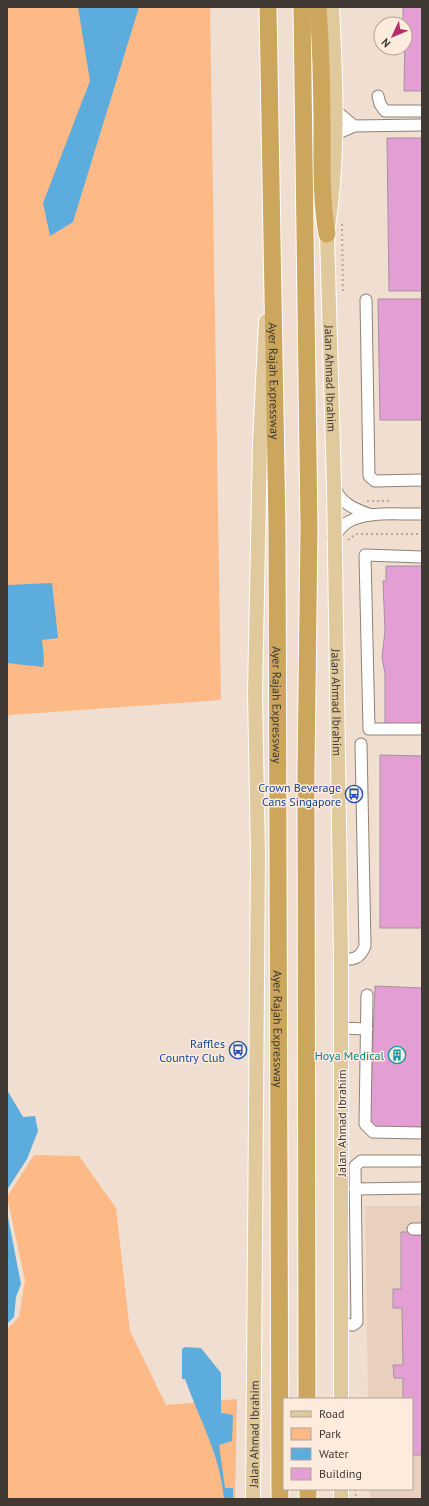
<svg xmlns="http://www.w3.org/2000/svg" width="429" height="1506" font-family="'PT Sans',sans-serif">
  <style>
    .built { fill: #e9d0be }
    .green { fill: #fdb986 }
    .water { fill: #5caddd }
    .building { fill: #e39ed3; stroke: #a3929f }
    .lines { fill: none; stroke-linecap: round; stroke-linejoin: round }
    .minor-casing { stroke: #918175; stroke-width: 13 }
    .major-casing { stroke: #fff; stroke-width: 16 }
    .highway-casing { stroke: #fff; stroke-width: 19 }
    .path { stroke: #b7a99e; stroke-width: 2; stroke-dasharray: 2 3; stroke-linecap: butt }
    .minor { stroke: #fff; stroke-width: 11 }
    .major { stroke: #e0ca9d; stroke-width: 14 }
    .highway { stroke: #cba65c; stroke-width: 17 }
    .labels { text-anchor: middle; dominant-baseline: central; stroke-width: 3; stroke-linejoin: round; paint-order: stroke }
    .street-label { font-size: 12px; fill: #403934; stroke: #fdebde }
    .transit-label { font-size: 12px; fill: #164399; stroke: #fdebde; text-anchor: end }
    .culture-label { font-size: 12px; fill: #0d838f; stroke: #fdebde; text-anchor: end }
  </style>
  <rect width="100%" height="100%" fill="#f0ded1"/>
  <polygon class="built" points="365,1206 422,1206 422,1499 370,1499 370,1489 412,1489 412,1399 368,1399"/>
  <g class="green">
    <polygon points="7,7 210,7 221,700 9,715 7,720"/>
    <polygon points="34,1155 79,1156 116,1208 130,1331 166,1405 237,1399 235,1499 7,1499 7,1329 19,1317 25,1280 7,1197"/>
  </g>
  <g class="water">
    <polygon points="78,7 139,7 73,222 50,236 43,203 90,81"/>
    <polygon points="52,583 58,638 42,640 44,659 43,667 7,663 7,585"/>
    <polygon points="7,1090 23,1117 35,1116 38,1131 27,1159 7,1190"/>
    <polygon points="7,1212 21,1284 16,1297 14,1317 7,1324"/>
    <path d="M185 1347 201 1348 221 1373V1413L233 1415 232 1441 219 1445 225 1488H233V1499H224C220 1454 200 1421 185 1379H182V1349Z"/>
  </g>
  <g class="building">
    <polygon points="403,7 422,7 422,91 404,91 405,24 403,24"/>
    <polygon points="387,138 422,138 422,291 389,291"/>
    <polygon points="378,299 422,299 422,420 380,420"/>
    <polygon points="386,566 422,566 422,723 419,724 385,724 385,674 382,657 385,631 383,581 386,581"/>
    <polygon points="380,755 422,756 422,928 380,928"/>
    <polygon points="375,986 422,988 422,1127 378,1128 370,1122"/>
    <polygon points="401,1232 422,1232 422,1455 412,1455 412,1399 403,1399 403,1378 394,1378 393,1365 403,1365 402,1308 393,1308 393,1289 401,1289"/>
  </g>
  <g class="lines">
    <defs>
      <g id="minor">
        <polyline points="378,96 380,104 385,111 422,111"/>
        <polyline points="335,110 354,126"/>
        <polyline points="334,135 354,126 422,125"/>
        <polyline points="366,300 369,476 375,481 422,480"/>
        <path d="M335 488C341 504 355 509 371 515"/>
        <path d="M333 538C338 532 342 525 348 522 368 510 400 515 422 514"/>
        <polyline points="422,557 365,555 369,729 422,729"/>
        <path d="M341 959C353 960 360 959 365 946L361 744"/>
        <polyline points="367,995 365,1124 373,1132 422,1133"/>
        <polyline points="341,1028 367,1029"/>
        <polyline points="355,1189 422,1188"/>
        <polyline points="413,1229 422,1229"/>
        <polyline points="341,1324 353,1325 357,1322 355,1166 361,1161 422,1161"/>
      </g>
      <g id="major">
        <path id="s1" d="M332 7C336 82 339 160 327 234L334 486 341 959V1399"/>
        <polyline points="341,1489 341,1499"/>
        <path id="s2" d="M253 1499 258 854 255 693 260 443 266 321"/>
      </g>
      <g id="highway">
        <path id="s3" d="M268 7 277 528 280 1499"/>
        <polyline points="302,7 309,529 306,772 307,1399"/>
        <path d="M318 7C321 48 322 89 322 130 322 165 321 200 327 234"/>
        <polyline points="308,1489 308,1499"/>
      </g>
    </defs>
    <use href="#minor" class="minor-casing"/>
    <use href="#major" class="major-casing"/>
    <use href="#highway" class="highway-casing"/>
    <g class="path">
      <polyline points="342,224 343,292"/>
      <polyline points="367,501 391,501"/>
      <polyline points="348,540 356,534 422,534"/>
      <polyline points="355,1489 356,1499"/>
    </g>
    <use href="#minor" class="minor"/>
    <use href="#major" class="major"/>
    <use href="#highway" class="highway"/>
  </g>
  <defs>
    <symbol id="bus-ring" viewBox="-11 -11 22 22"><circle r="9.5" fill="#fdebde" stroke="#1a4fb4" stroke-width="1.5"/><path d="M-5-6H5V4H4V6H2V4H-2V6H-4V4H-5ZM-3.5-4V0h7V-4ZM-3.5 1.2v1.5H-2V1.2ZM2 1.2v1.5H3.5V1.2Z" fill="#1a4fb4"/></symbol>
    <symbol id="building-ring" viewBox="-11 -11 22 22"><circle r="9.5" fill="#fdebde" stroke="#0f9aa8" stroke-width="1.5"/><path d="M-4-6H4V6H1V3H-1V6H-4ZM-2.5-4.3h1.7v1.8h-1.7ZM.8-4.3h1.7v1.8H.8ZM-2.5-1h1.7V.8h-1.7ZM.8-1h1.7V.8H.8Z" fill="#0f9aa8"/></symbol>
  </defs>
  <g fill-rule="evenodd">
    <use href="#bus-ring" x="344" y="784" width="20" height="20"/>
    <use href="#bus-ring" x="228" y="1040" width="20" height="20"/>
    <use href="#building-ring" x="387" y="1045" width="20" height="20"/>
  </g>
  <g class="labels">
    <g class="street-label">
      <text stroke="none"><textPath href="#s1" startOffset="372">Jalan Ahmad Ibrahim</textPath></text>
      <text stroke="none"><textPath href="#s3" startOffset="374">Ayer Rajah Expressway</textPath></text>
      <text stroke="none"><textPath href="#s1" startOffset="696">Jalan Ahmad Ibrahim</textPath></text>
      <text stroke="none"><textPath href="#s3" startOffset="698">Ayer Rajah Expressway</textPath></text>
      <text stroke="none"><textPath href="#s3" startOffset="1022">Ayer Rajah Expressway</textPath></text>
      <text transform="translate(341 1123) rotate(-90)">Jalan Ahmad Ibrahim</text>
      <text stroke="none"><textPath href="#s2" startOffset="65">Jalan Ahmad Ibrahim</textPath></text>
    </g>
    <g class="transit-label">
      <text x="341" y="787">Crown Beverage<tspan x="341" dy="14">Cans Singapore</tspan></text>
      <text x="225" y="1043">Raffles<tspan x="225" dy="14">Country Club</tspan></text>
    </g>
    <g class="culture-label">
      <text x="384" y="1055">Hoya Medical</text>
    </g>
  </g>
  <rect width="429" height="1506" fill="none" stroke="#403934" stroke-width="16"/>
  <rect x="283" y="1398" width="130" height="92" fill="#fdebde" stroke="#b1a49a"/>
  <rect x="291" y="1411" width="20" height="6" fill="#e0ca9d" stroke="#b1a49a"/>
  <text x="319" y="1418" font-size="12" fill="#403934">Road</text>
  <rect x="291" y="1428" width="20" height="12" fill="#fdb986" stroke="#b1a49a"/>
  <text x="319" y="1438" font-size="12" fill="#403934">Park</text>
  <rect x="291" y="1448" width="20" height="12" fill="#5caddd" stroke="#b1a49a"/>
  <text x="319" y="1458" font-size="12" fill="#403934">Water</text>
  <rect x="291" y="1468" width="20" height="12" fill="#e39ed3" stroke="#b1a49a"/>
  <text x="319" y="1478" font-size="12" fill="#403934">Building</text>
  <g transform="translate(393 36) rotate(226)"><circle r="19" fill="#fdebde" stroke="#b1a49a"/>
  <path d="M0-3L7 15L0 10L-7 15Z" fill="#b52d6d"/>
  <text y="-6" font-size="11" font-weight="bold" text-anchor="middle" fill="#403934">N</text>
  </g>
</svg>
